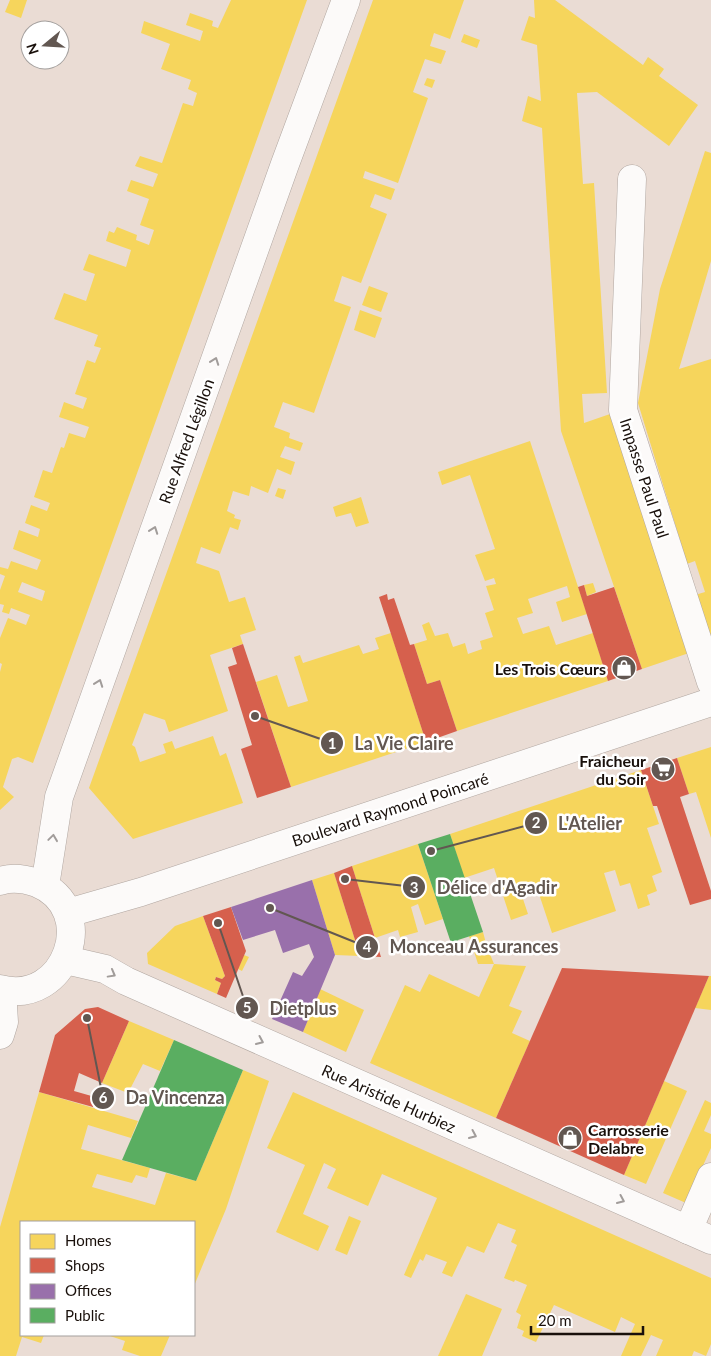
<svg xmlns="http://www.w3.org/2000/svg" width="711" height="1356" font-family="Lato,sans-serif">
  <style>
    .homes { fill: #f6d55c; fill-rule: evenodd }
    .shops { fill: #d6604d }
    .offices { fill: #9970ab }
    .public { fill: #5aae61 }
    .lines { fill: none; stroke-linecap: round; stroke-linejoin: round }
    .minor-casing { stroke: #b0a6a0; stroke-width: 29 }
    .minor { stroke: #fcfaf9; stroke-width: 28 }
    .oneway { stroke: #a19c9a }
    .labels { text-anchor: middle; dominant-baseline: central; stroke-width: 5; stroke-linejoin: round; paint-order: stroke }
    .street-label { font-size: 16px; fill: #19100b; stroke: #fff }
    .poi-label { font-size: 16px; font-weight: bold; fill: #19100b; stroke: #fff; text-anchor: end }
    .leader { fill: none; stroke: #625751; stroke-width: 2 }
    .callout-dot { fill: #625751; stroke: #fff; stroke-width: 2 }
    .mark-label { font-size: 15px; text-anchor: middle; font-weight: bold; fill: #fff }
    .callout-label { font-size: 18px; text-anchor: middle; font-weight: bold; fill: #625751; stroke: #fff; stroke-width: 5; stroke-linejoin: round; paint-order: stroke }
  </style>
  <rect width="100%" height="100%" fill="#eadcd4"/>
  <g class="homes">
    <polygon points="10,0 27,0 21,18 5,12"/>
    <path d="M231 0H307L33 763 18 757 12 759 3 787 14 797 0 810V672L2 664 0 663V638L8 618 26 625 30 615 11 608 9 614 2 612 4 605 0 604V590L5 576 0 574V567L8 569 11 561 37 570 41 560 13 549 19 530 38 537 40 529 25 523 31 505 47 511 50 503 34 497 43 470 52 473 61 447 64 448 69 433 85 438 89 427 59 417 64 402 83 409 87 398 75 394 87 360 95 363 101 348 94 346 98 335 54 319 64 293 86 301 95 274 83 270 89 254 126 267 131 250 106 241 109 231 114 233 117 227 137 235 136 240 149 245 154 230 140 225 149 199 127 191 131 180 153 187 158 174 135 166 140 156 162 163 183 103 193 106 197 93 188 89 191 80 161 69 170 44 141 33 144 21 200 41 203 31 186 25 190 13 213 21 212 26 218 28ZM22 582 45 591 42 601 18 592Z"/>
    <polygon points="373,0 464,0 450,39 434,33 430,46 446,51 441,64 425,59 413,92 428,98 398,183 365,171 363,178 395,189 391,200 375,194 370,207 387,214 361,283 342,276 339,286 334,301 351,307 314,413 283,402 274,427 290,433 289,438 303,443 300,451 285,446 280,457 295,462 291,475 277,469 268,493 251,486 249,496 233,491 227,511 235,515 234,518 241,520 238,530 230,527 220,554 201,547 196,563 219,571 229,602 245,597 256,630 240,635 243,644 210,655 228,711 169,732 165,720 144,713 132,745 135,747 140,762 166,753 163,744 172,741 175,749 213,736 220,756 226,753 243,803 133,839 89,788"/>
    <polygon points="534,0 555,0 643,65 648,57 664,69 659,76 698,105 669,146 597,92 577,93 583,184 594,183 607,393 582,394 584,423 610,414 689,653 642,669 561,431 542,128 522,121 528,96 541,101 537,45 521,40 529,16 535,18"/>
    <polygon points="464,34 480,40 477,48 461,42"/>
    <polygon points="427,78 435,80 432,88 424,85"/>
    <polygon points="705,151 711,153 711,261 679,369 711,359 711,642 695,595 705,592 695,561 684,565 680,551 683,550 638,403 660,289"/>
    <polygon points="369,286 388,293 381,312 362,305"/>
    <polygon points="360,310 382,318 375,338 354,330"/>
    <polygon points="530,441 587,614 562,622 556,602 570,597 567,586 528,599 533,613 517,618 523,634 549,626 556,645 593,633 608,681 457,731 440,680 427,684 414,644 427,640 422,625 429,622 435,636 448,633 453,647 465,643 468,654 482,649 480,641 493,637 485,613 494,610 486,586 496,584 494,578 485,581 475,555 495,549 470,475 442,485 438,472"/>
    <polygon points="278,488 286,490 283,499 275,496"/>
    <polygon points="361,497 369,523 356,527 351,513 336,517 333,507"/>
    <polygon points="593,583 596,592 587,596 584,585"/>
    <polygon points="391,633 426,742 291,787 256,682 277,675 288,707 308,701 294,657 300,655 303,663 359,645 363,654 379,649 375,638"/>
    <polygon points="711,747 711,838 696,792 689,794 677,758"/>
    <polygon points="641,770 659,824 647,828 662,872 652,876 657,891 647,895 650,905 638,909 630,883 620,886 615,870 604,873 616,911 552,933 536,885 520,890 528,914 511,920 494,868 464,878 450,834"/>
    <polygon points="418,844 443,919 425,925 418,904 411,907 418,932 400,937 398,930 375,938 352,866"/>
    <polygon points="334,873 349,921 360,956 335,955 312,880"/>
    <polygon points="203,916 225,976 222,979 216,977 215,980 221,983 217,994 148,964 147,953 175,926"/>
    <polygon points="483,932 487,947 494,964 478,964 469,936"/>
    <polygon points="244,955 249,957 242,971 238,969"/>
    <polygon points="494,964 526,966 509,1006 522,1011 512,1033 530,1041 496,1118 370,1063 405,985 420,992 429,974 479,997"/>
    <polygon points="709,976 711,976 711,1010 695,1008"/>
    <polygon points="320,989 364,1010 346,1052 303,1032"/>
    <polygon points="129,1021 174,1040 160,1071 143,1064 128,1093 102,1083"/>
    <polygon points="243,1070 269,1081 226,1209 194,1286 194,1222 21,1222 21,1335 44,1335 41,1343 22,1337 16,1356 0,1356 0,1227 39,1092 138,1121 131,1138 88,1125 81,1149 150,1168 147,1178 136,1175 132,1183 97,1174 92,1187 155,1205 166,1173 196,1181"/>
    <polygon points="664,1081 687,1091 646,1184 624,1175"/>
    <polygon points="293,1092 711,1278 711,1344 706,1356 694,1351 692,1356 656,1356 663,1340 651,1335 641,1356 621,1356 635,1324 621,1317 615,1332 554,1305 536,1342 522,1336 524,1331 517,1328 521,1315 516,1312 527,1285 515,1280 514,1282 504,1278 517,1245 511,1242 516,1230 498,1223 484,1253 467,1246 452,1277 442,1273 447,1262 426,1254 423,1261 420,1259 411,1278 404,1275 437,1198 382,1174 368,1206 327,1188 336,1169 324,1163 303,1214 329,1226 318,1251 276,1232 305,1165 267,1148"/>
    <polygon points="705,1100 711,1103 711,1115 704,1131 711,1134 711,1148 686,1203 663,1193"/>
    <polygon points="349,1216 361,1221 347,1255 335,1250"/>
    <polygon points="466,1294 502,1309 482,1356 438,1356"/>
    <polygon points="107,1335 170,1335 161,1356 140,1356 122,1350 125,1341"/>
  </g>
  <g class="shops">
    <polygon points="584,585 587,596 614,587 642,669 608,681 578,587"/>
    <polygon points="387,594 388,600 394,598 410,645 414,644 427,684 440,680 457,731 426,742 379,597"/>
    <polygon points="243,644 291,787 257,798 241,749 252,745 228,667 237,664 232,648"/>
    <polygon points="677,758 689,794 680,797 711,891 711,899 690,905 657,806 653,806 641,770"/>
    <polygon points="352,866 375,938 381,957 360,956 334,873"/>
    <polygon points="231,907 246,951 226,998 217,994 221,983 215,980 216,977 222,979 225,976 203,916"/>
    <polygon points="562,968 709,976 624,1175 496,1118"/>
    <polygon points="98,1007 129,1021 102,1083 79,1073 74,1091 95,1097 93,1107 39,1092 55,1035 85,1009"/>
  </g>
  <polygon class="offices" points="312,880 335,955 303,1032 272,1019 293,972 302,976 314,957 309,944 283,953 275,930 243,940 231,907"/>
  <g class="public">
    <polygon points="450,834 483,932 458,940 459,947 453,949 418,844"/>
    <polygon points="174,1040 243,1070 196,1181 122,1160"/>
  </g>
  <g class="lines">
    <defs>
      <g id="minor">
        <polyline points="632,179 623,410 711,682"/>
        <path d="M0 881C12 877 25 879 37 883 101 909 66 1007 0 989"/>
        <polyline points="45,886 59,797 285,164 346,0"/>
        <polyline points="68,913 141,892 711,702"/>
        <polyline points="66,960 105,969 126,981 711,1240"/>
        <polyline points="0,1035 4,1022 2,990"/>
        <polyline points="688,1230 711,1177"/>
      </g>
    </defs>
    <use href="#minor" class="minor-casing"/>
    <use href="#minor" class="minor"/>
  </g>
  <defs><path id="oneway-chevron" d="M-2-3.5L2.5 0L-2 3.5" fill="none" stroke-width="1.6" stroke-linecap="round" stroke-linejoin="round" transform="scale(1.25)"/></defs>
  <g class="oneway">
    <use href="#oneway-chevron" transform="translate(215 361) rotate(-70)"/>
    <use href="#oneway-chevron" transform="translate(154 530) rotate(-70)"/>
    <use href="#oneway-chevron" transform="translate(99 683) rotate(-70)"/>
    <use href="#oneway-chevron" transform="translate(53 838) rotate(-82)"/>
    <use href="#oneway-chevron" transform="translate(112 974) rotate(29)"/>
    <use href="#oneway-chevron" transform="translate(260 1041) rotate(24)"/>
    <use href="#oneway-chevron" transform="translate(473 1135) rotate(24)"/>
    <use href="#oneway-chevron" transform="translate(621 1200) rotate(24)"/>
  </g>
  <defs>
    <symbol id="shop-disc" viewBox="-11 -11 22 22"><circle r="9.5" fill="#625751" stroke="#fff"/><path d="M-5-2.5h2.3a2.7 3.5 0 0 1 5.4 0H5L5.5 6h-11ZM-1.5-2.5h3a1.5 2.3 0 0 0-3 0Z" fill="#fff"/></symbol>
    <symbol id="supermarket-disc" viewBox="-11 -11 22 22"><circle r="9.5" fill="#625751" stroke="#fff"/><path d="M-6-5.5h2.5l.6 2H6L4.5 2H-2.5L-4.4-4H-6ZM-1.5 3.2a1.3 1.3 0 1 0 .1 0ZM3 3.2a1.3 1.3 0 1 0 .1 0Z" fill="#fff"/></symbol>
  </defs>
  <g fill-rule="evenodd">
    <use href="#shop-disc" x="610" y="654" width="28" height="28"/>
    <use href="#supermarket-disc" x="649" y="755" width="28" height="28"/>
    <use href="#shop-disc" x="556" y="1124" width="28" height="28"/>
  </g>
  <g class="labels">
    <g class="street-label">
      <text transform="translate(186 441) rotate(-70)">Rue Alfred Légillon</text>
      <text transform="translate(645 478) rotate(72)">Impasse Paul Paul</text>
      <text transform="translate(390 809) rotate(-18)">Boulevard Raymond Poincaré</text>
      <text transform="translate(389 1098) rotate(24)">Rue Aristide Hurbiez</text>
    </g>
    <g class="poi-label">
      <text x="606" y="668">Les Trois Cœurs</text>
      <text x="646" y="760">Fraicheur<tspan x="646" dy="18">du Soir</tspan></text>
      <text x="588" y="1129" text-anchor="start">Carrosserie<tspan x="588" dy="18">Delabre</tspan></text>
    </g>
  </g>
  <path class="leader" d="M255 716L332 743M431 851L536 823M345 879L414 887M270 908L367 947M218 923L247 1008M87 1018L103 1098"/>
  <g class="callout-dot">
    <circle cx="255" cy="716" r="5"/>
    <circle cx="431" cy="851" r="5"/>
    <circle cx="345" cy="879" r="5"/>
    <circle cx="270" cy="908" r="5"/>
    <circle cx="218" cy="923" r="5"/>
    <circle cx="87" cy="1018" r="5"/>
    <circle cx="332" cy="743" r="12"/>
    <circle cx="536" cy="823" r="12"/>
    <circle cx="414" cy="887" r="12"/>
    <circle cx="367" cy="947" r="12"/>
    <circle cx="247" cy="1008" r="12"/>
    <circle cx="103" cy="1098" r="12"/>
  </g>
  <g class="mark-label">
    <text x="332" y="749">1</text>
    <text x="536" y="828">2</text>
    <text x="414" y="893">3</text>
    <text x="367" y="952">4</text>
    <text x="247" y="1013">5</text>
    <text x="103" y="1103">6</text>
  </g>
  <g class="callout-label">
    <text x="404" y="750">La Vie Claire</text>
    <text x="590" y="830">L'Atelier</text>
    <text x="497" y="894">Délice d'Agadir</text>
    <text x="474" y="953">Monceau Assurances</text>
    <text x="303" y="1015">Dietplus</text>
    <text x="175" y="1104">Da Vincenza</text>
  </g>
  <rect x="20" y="1221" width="175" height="115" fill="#ffffff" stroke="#a39f9d"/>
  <rect x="30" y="1234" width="25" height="15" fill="#f6d55c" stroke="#a39f9d"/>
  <text x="65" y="1246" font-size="15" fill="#19100b">Homes</text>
  <rect x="30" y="1258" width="25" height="15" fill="#d6604d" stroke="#a39f9d"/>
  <text x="65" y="1271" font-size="15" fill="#19100b">Shops</text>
  <rect x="30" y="1284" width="25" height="15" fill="#9970ab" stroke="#a39f9d"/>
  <text x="65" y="1296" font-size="15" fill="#19100b">Offices</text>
  <rect x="30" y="1308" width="25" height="15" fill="#5aae61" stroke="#a39f9d"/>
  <text x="65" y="1321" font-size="15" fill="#19100b">Public</text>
  <g transform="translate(45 45) rotate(252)"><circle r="24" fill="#ffffff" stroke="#a39f9d"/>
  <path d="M0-4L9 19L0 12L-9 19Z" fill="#625751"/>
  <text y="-8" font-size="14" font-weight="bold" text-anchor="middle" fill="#19100b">N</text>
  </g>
  <path d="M531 1326v8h112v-8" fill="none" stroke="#19100b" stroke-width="2.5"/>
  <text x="538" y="1326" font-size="15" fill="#19100b" stroke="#ffffff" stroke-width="4" paint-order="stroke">20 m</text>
</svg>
